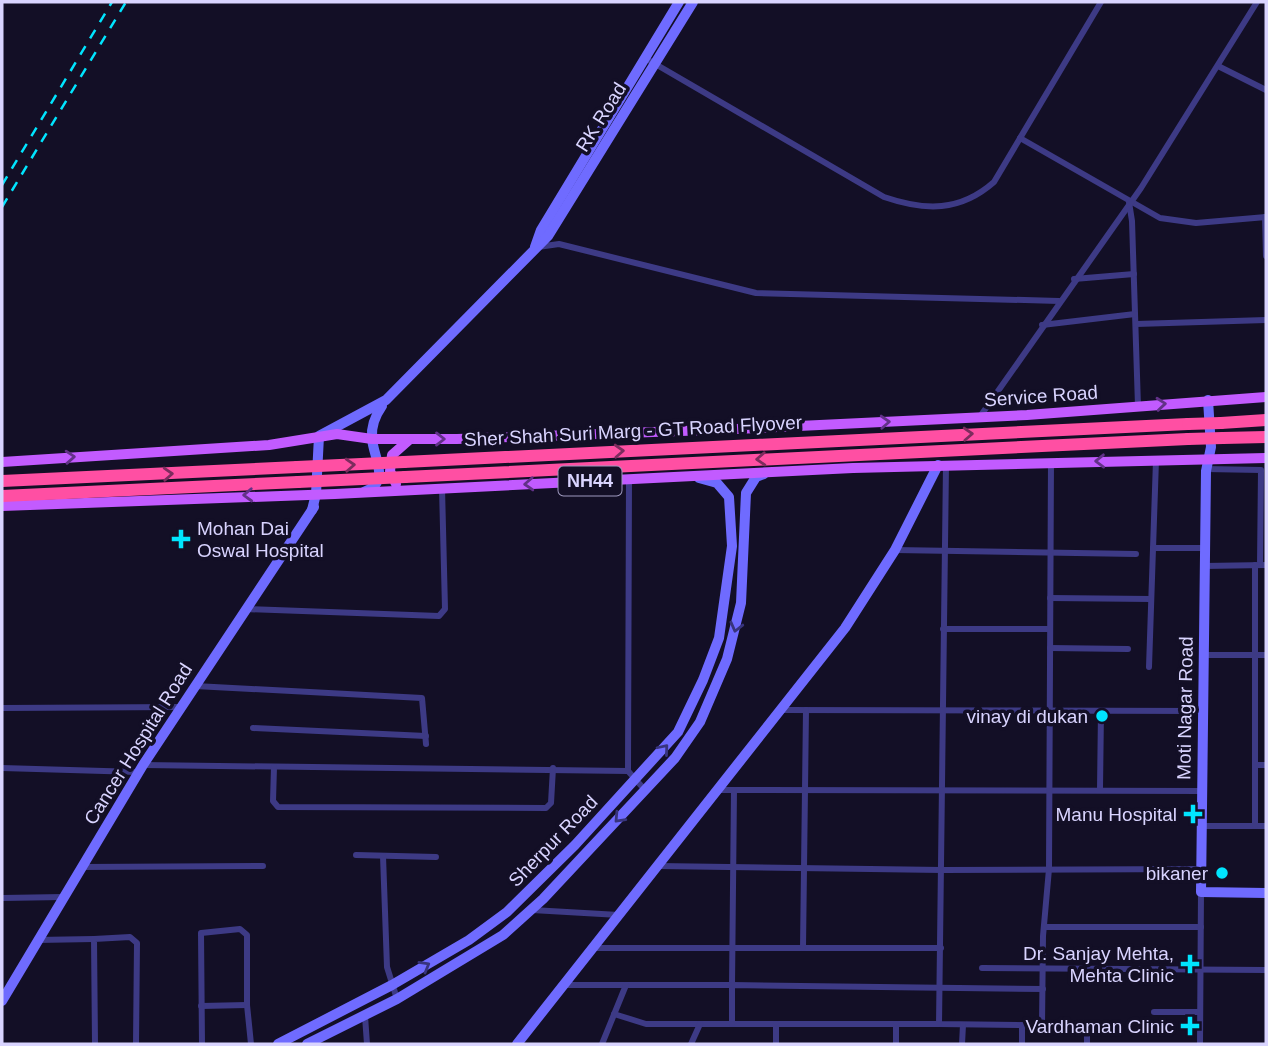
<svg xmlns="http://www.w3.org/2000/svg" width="1268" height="1046" font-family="Arial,sans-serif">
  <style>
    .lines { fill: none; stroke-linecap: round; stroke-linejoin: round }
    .street { stroke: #3d3a85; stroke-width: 6 }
    .secondary { stroke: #6f6bff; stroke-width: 10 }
    .primary { stroke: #c25bff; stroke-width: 10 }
    .highway { stroke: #ff4fa3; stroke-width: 12 }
    .rail { stroke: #00e5ff; stroke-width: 2.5; stroke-dasharray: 10 9; stroke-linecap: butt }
    .highway-bridge { stroke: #ff4fa3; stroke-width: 12 }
    .oneway { stroke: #623188 }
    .oneway2 { stroke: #7d2c5e }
    .oneway3 { stroke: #38347d }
    .poi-dot { fill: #00e5ff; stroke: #130f26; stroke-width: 2.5 }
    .labels { text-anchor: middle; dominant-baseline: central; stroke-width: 7; stroke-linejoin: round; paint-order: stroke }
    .shield { fill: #130f26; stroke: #9e99be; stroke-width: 2 }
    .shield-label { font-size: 18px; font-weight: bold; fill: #d9d4ff }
    .street-label { font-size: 19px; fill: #d9d4ff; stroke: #130f26 }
    .poi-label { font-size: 19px; fill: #d9d4ff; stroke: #130f26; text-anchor: end }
  </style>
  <rect width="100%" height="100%" fill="#130f26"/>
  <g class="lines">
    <g class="street">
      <path d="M645 58 884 197C925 211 960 212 994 182L1101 2"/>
      <polyline points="1218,66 1266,90"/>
      <polyline points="1020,138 1160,218 1196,223 1266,217"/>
      <polyline points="1129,202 1132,221 1138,406"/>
      <polyline points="1265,217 1266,256"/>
      <polyline points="538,247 559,244 756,293 1059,301"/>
      <polyline points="1074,279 1134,274"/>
      <polyline points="1136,324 1266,320"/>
      <polyline points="1042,325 1135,314"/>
      <polyline points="979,418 1141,188 1257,2"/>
      <polyline points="946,465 939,1024 1082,1026 1087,1030 1087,1044"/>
      <polyline points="1206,469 1261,470 1260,565"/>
      <polyline points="629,480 628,771 645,790"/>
      <polyline points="1153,548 1204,548"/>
      <polyline points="895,550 1136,554"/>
      <polyline points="1204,566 1266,565"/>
      <polyline points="1050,598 1151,599"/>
      <polyline points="245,609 439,616 445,609 442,488"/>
      <polyline points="943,629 1050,629"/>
      <polyline points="1050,648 1128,649"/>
      <polyline points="1203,655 1266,655"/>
      <polyline points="1149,667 1156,460"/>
      <polyline points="195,686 422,698 426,744"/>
      <polyline points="2,708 181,707"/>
      <polyline points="782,710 1203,711"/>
      <polyline points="253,728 426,736"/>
      <polyline points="143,765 628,771"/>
      <polyline points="1255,765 1266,765"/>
      <polyline points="274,767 273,801 278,807 546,808 551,803 553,768"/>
      <polyline points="2,768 138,772"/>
      <polyline points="1100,789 1101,711"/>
      <polyline points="734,790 1202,791"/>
      <polyline points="1202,826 1266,826"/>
      <polyline points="1255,826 1255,565"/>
      <polyline points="356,855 436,857"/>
      <polyline points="383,856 387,967 397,999"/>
      <polyline points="658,866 942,870 1201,869"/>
      <polyline points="81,867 263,866"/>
      <polyline points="2,898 63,897"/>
      <polyline points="532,910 619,915"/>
      <polyline points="1045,927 1201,927"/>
      <polyline points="37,940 94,939"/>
      <polyline points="593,948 941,948"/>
      <polyline points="803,948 806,710"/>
      <polyline points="982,968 1266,970"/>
      <polyline points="563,985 732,985 734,790 718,790"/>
      <polyline points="201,1006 247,1005"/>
      <polyline points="1154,1012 1200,1012"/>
      <polyline points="614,1014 646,1024 939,1024"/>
      <polyline points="365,1016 367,1044"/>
      <polyline points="732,1024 732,985 1043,989"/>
      <polyline points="1022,1025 1022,1044"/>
      <polyline points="1042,1025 1043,936 1049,869 1051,462"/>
      <polyline points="95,1044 94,939 130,937 137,943 136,1044"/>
      <polyline points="202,1044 201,933 240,929 247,935 247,1005 251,1044"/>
      <polyline points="602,1044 626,985"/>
      <polyline points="691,1044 700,1024"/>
      <polyline points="776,1044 776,1024"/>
      <polyline points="896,1044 896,1024"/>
      <polyline points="962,1044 963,1025"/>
      <polyline points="1200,1044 1201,892"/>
    </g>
    <g class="secondary">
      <polyline points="535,247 541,230 679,2"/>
      <polyline points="1208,400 1211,447 1206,471 1201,892 1266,893"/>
      <path d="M364 492C392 481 373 458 372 438 371 426 375 416 382 406"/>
      <polyline points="312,510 316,494 319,436 386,400 548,236 693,2"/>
      <polyline points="2,1001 143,765 314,507"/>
      <polyline points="278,1044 392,985 469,940 507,912 575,845 678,732 703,680 719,638 732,546 729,497 717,483 699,478"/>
      <polyline points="307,1044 397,999 503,935 543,899 675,758 700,722 727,659 741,603 746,493 756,477 764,474"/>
      <polyline points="517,1044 845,628 895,550 938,465"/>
    </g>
    <g class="primary">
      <polyline points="2,462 269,445 337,434 372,439 457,439 736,429 1027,415 1266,397"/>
      <polyline points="396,484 390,471 392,455 409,440"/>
      <polyline points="2,506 335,494 853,468 1266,458"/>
    </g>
    <g class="highway">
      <polyline points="1221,423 1266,420"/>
      <polyline points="1223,438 1266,437"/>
      <polyline points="404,462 1188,424"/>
      <polyline points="405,477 1188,439"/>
      <polyline points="2,481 297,467"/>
      <polyline points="2,496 298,482"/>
    </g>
    <g class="rail">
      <polyline points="2,185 112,2"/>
      <polyline points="2,207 126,2"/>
    </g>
    <g class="highway-bridge">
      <polyline points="1188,424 1221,423"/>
      <polyline points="1188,439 1223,438"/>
      <polyline points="297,467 404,462"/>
      <polyline points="298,482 405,477"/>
    </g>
  </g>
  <defs><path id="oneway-chevron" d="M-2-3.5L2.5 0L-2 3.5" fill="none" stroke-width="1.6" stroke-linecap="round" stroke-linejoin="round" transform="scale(1.75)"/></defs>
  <g class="oneway">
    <use href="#oneway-chevron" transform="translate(1161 404) rotate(-5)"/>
    <use href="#oneway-chevron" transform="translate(885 422) rotate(-3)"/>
    <use href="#oneway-chevron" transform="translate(440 439)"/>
    <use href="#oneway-chevron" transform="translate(70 457) rotate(-4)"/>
    <use href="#oneway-chevron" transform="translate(1100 461) rotate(179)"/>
    <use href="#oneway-chevron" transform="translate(529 484) rotate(177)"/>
    <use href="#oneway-chevron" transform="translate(248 495) rotate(178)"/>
  </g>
  <g class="oneway2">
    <use href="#oneway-chevron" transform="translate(968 434) rotate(-3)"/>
    <use href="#oneway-chevron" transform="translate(619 451) rotate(-3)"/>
    <use href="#oneway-chevron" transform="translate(761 459) rotate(177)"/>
    <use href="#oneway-chevron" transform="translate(350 465) rotate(-3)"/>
    <use href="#oneway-chevron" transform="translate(168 474) rotate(-3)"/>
  </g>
  <g class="oneway3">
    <use href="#oneway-chevron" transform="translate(736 627) rotate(104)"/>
    <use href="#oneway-chevron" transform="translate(664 749) rotate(-50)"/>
    <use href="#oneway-chevron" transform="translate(619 818) rotate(133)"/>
    <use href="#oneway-chevron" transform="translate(425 966) rotate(-30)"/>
  </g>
  <g class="poi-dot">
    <path d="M177.5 528.5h7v7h7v7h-7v7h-7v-7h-7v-7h7z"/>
    <circle cx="1102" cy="716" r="7"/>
    <path d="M1189.5 803.5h7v7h7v7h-7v7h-7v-7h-7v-7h7z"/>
    <circle cx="1222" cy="873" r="7"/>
    <path d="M1186.5 953.5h7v7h7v7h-7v7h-7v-7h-7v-7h7z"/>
    <path d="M1186.5 1015.5h7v7h7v7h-7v7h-7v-7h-7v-7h7z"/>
  </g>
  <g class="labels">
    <rect class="shield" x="558.5" y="466.5" width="63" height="29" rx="5"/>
    <g class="shield-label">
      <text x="590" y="481">NH44</text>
    </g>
    <g class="street-label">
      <text transform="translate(601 117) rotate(-58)">RK Road</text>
      <text transform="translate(1041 396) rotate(-4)">Service Road</text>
      <text transform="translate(633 431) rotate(-3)">Sher Shah Suri Marg - GT Road Flyover</text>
      <text transform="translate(1185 708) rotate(-89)">Moti Nagar Road</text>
      <text transform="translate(138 744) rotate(-58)">Cancer Hospital Road</text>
      <text transform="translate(553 841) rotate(-46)">Sherpur Road</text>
    </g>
    <g class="poi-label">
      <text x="197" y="528" text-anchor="start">Mohan Dai<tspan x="197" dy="22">Oswal Hospital</tspan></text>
      <text x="1088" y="716">vinay di dukan</text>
      <text x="1177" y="814">Manu Hospital</text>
      <text x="1208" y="873">bikaner</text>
      <text x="1174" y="953">Dr. Sanjay Mehta,<tspan x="1174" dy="22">Mehta Clinic</tspan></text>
      <text x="1174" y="1026">Vardhaman Clinic</text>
    </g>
  </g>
  <rect width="1268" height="1046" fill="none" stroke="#d9d4ff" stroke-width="7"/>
</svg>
